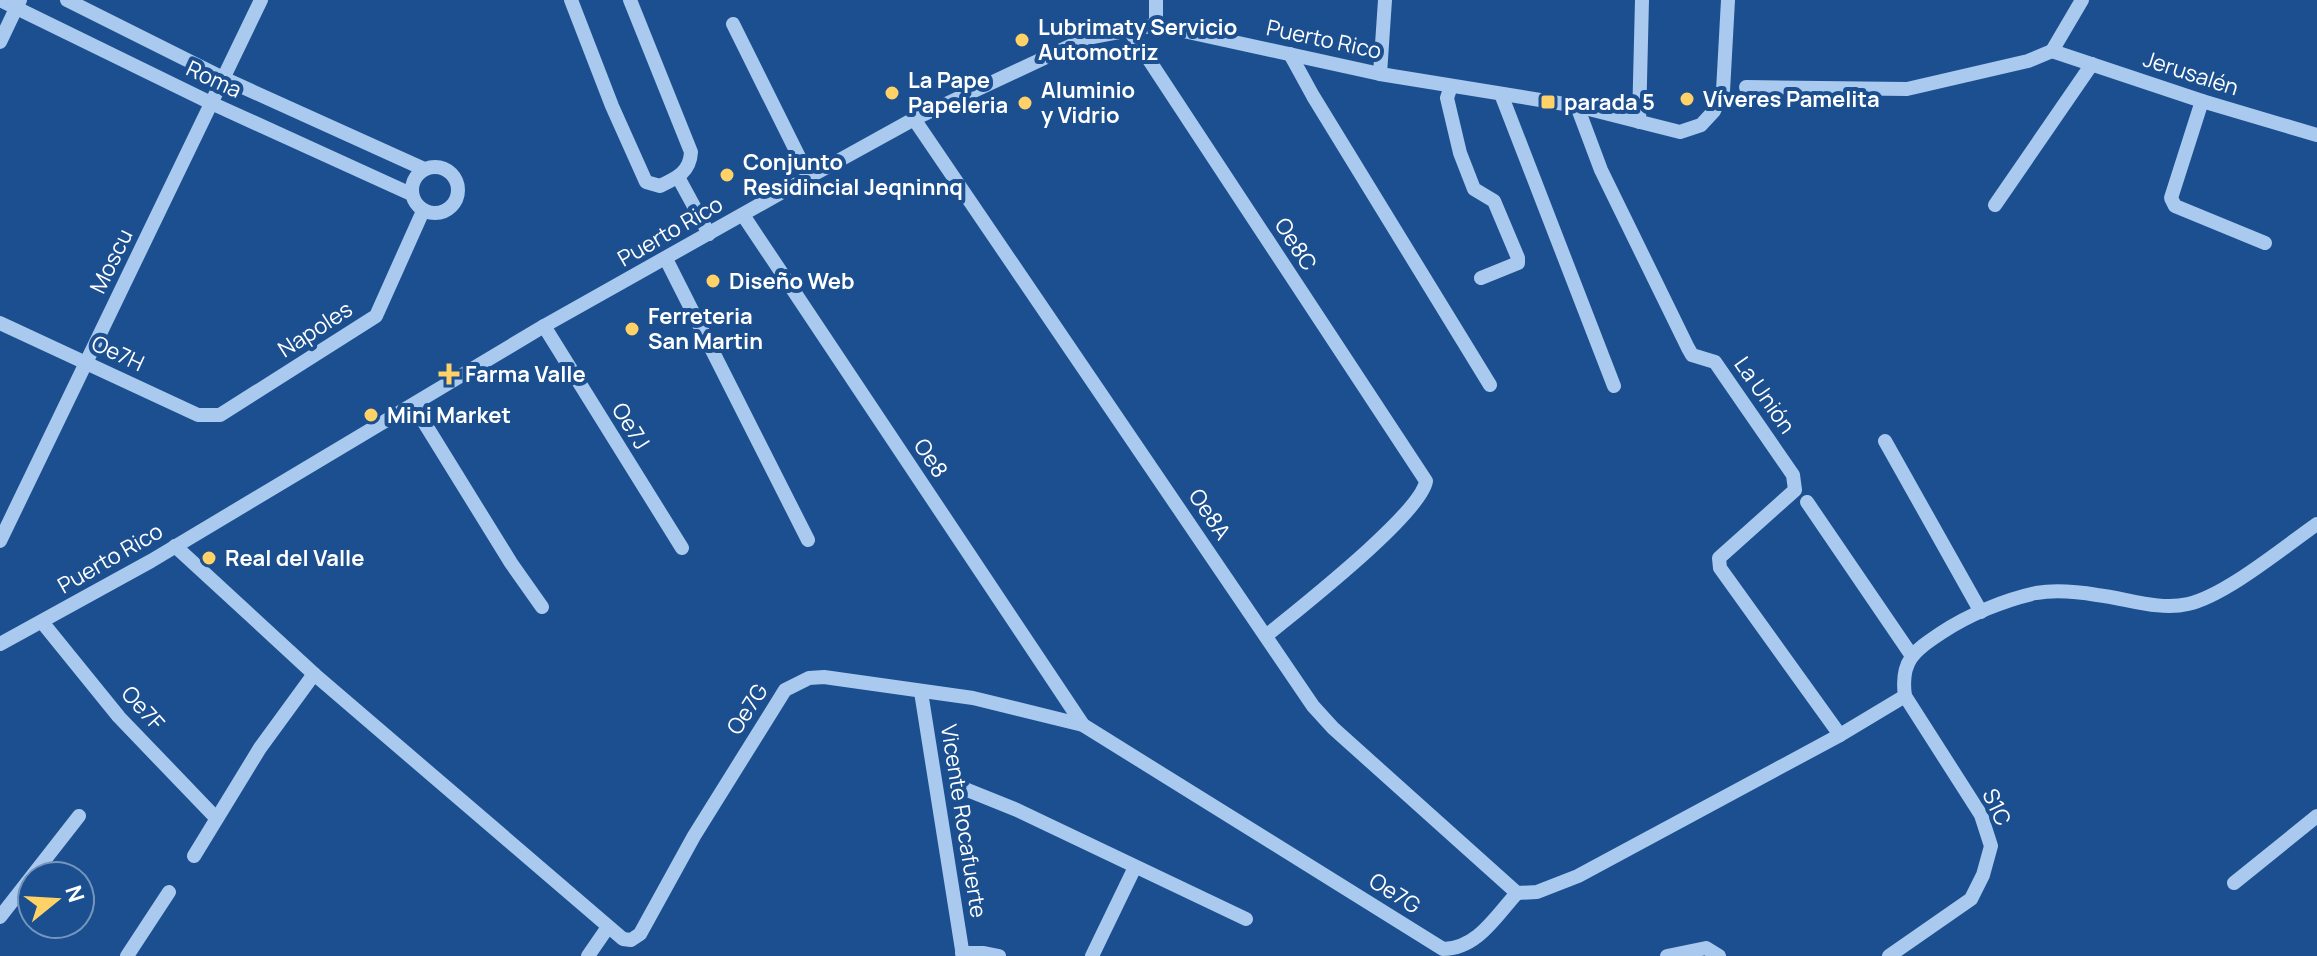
<svg xmlns="http://www.w3.org/2000/svg" width="2317" height="956" font-family="Manrope,sans-serif">
  <style>
    .lines { fill: none; stroke-linecap: round; stroke-linejoin: round }
    .minor { stroke: #a9c9ee; stroke-width: 14 }
    .poi-dot { fill: #ffd166; stroke: #1b4f8f; stroke-width: 3 }
    .labels { text-anchor: middle; dominant-baseline: central; stroke-width: 8; stroke-linejoin: round; paint-order: stroke }
    .poi-label { font-size: 22px; font-weight: bold; fill: #fff; stroke: #1b4f8f; text-anchor: start }
    .street-label { font-size: 22px; fill: #fff; stroke: #1b4f8f }
  </style>
  <rect width="100%" height="100%" fill="#1b4f8f"/>
  <g class="lines">
    <g class="minor">
      <polyline points="0,0 211,103 411,194"/>
      <polyline points="67,0 225,79 424,169"/>
      <path d="M571 0 612 106 646 182 660 186C677 178 690 172 691 152L630 0"/>
      <polyline points="1156,0 1156,25"/>
      <polyline points="733,24 809,177"/>
      <path d="M1130 31 1426 481C1421 514 1296 611 1266 636"/>
      <polyline points="0,42 20,0"/>
      <polyline points="2052,51 2202,101 2317,135"/>
      <polyline points="2052,51 2082,0"/>
      <polyline points="1290,54 1313,96 1490,385"/>
      <polyline points="1380,74 1385,0"/>
      <polyline points="1451,86 1447,98 1460,153 1474,189 1494,201 1518,258 1518,263 1481,278"/>
      <polyline points="1746,87 1907,89 2028,61 2052,51"/>
      <polyline points="1501,94 1614,386"/>
      <polyline points="2202,101 2171,198 2175,206 2265,243"/>
      <polyline points="1577,106 1601,170 1688,348 1692,355 1715,362 1793,475 1795,490 1719,558 1720,568 1840,735 1905,696"/>
      <polyline points="914,119 1313,706 1333,728 1517,893"/>
      <polyline points="1639,122 1642,0"/>
      <circle cx="435" cy="190" r="23"/>
      <polyline points="678,177 709,234"/>
      <polyline points="1995,205 2092,64"/>
      <polyline points="743,215 1083,725"/>
      <polyline points="666,259 808,540"/>
      <polyline points="0,323 198,415 220,415 376,316 423,211"/>
      <polyline points="544,326 682,548"/>
      <polyline points="414,406 511,563 542,607"/>
      <polyline points="1885,441 1981,612"/>
      <polyline points="1807,502 1912,656"/>
      <polyline points="0,541 261,0"/>
      <path d="M175 546 314 674 623 939 631 940 640 934 694 836 785 690 809 678 824 677 973 698 1083 725 1443 949C1477 949 1496 916 1517 893"/>
      <polyline points="42,622 119,717 216,818"/>
      <polyline points="0,644 151,561 544,326 809,177 914,119 1087,38 1156,25 1380,74 1577,106 1680,132 1701,125 1714,111 1723,91 1728,0"/>
      <polyline points="921,692 963,956"/>
      <polyline points="955,785 1017,810 1246,919"/>
      <polyline points="194,856 260,748 314,674"/>
      <polyline points="2234,883 2317,816"/>
      <polyline points="1517,893 1537,892 1578,876 1840,735"/>
      <polyline points="0,917 79,816"/>
      <polyline points="962,953 984,953 999,956"/>
      <polyline points="127,956 169,892"/>
      <polyline points="588,956 608,927"/>
      <polyline points="1092,956 1135,867"/>
      <polyline points="1667,956 1706,948 1719,956"/>
      <path d="M1889 956 1971 899 1983 875 1991 846 1981 815 1905 696C1900 661 1914 651 1941 633 1968 615 2004 600 2036 593 2054 590 2079 592 2097 595 2126 598 2159 611 2188 604 2225 596 2284 547 2317 524"/>
    </g>
  </g>
  <g class="poi-dot">
    <circle cx="1022" cy="40" r="8"/>
    <circle cx="892" cy="93" r="8"/>
    <circle cx="1687" cy="99" r="8"/>
    <rect x="1540" y="94" width="16" height="16" rx="4"/>
    <circle cx="1025" cy="103" r="8"/>
    <circle cx="727" cy="175" r="8"/>
    <circle cx="713" cy="281" r="8"/>
    <circle cx="632" cy="329" r="8"/>
    <path d="M445 362h8v8h8v8h-8v8h-8v-8h-8v-8h8z"/>
    <circle cx="371" cy="415" r="8"/>
    <circle cx="209" cy="558" r="8"/>
  </g>
  <g class="labels">
    <g class="poi-label">
      <text x="1038" y="27">Lubrimaty Servicio<tspan x="1038" dy="25">Automotriz</tspan></text>
      <text x="908" y="80">La Pape<tspan x="908" dy="25">Papeleria</tspan></text>
      <text x="1041" y="90">Aluminio<tspan x="1041" dy="25">y Vidrio</tspan></text>
      <text x="1703" y="99">Víveres Pamelita</text>
      <text x="1564" y="102">parada 5</text>
      <text x="743" y="162">Conjunto<tspan x="743" dy="25">Residincial Jeqninnq</tspan></text>
      <text x="729" y="281">Diseño Web</text>
      <text x="648" y="316">Ferreteria<tspan x="648" dy="25">San Martin</tspan></text>
      <text x="465" y="374">Farma Valle</text>
      <text x="387" y="415">Mini Market</text>
      <text x="225" y="558">Real del Valle</text>
    </g>
    <g class="street-label">
      <text transform="translate(1324 39) rotate(12)">Puerto Rico</text>
      <text transform="translate(2191 73) rotate(18)">Jerusalén</text>
      <text transform="translate(214 79) rotate(25)">Roma</text>
      <text transform="translate(670 231) rotate(-30)">Puerto Rico</text>
      <text transform="translate(1296 244) rotate(57)">Oe8C</text>
      <text transform="translate(111 261) rotate(-64)">Moscu</text>
      <text transform="translate(315 329) rotate(-33)">Napoles</text>
      <text transform="translate(118 353) rotate(25)">Oe7H</text>
      <text transform="translate(1765 395) rotate(55)">La Unión</text>
      <text transform="translate(631 426) rotate(58)">Oe7J</text>
      <text transform="translate(931 458) rotate(56)">Oe8</text>
      <text transform="translate(1210 514) rotate(56)">Oe8A</text>
      <text transform="translate(110 558) rotate(-30)">Puerto Rico</text>
      <text transform="translate(143 708) rotate(48)">Oe7F</text>
      <text transform="translate(747 709) rotate(-57)">Oe7G</text>
      <text transform="translate(1997 807) rotate(65)">S1C</text>
      <text transform="translate(964 821) rotate(81)">Vicente Rocafuerte</text>
      <text transform="translate(1395 893) rotate(32)">Oe7G</text>
    </g>
  </g>
  <g transform="translate(56 900) rotate(72)"><circle r="38" fill="#1b4f8f" stroke="#7695bc" stroke-width="2"/>
  <path d="M0-6L14 30L0 20L-14 30Z" fill="#ffd166"/>
  <text y="-12" font-size="22" font-weight="bold" text-anchor="middle" fill="#ffffff">N</text>
  </g>
</svg>
